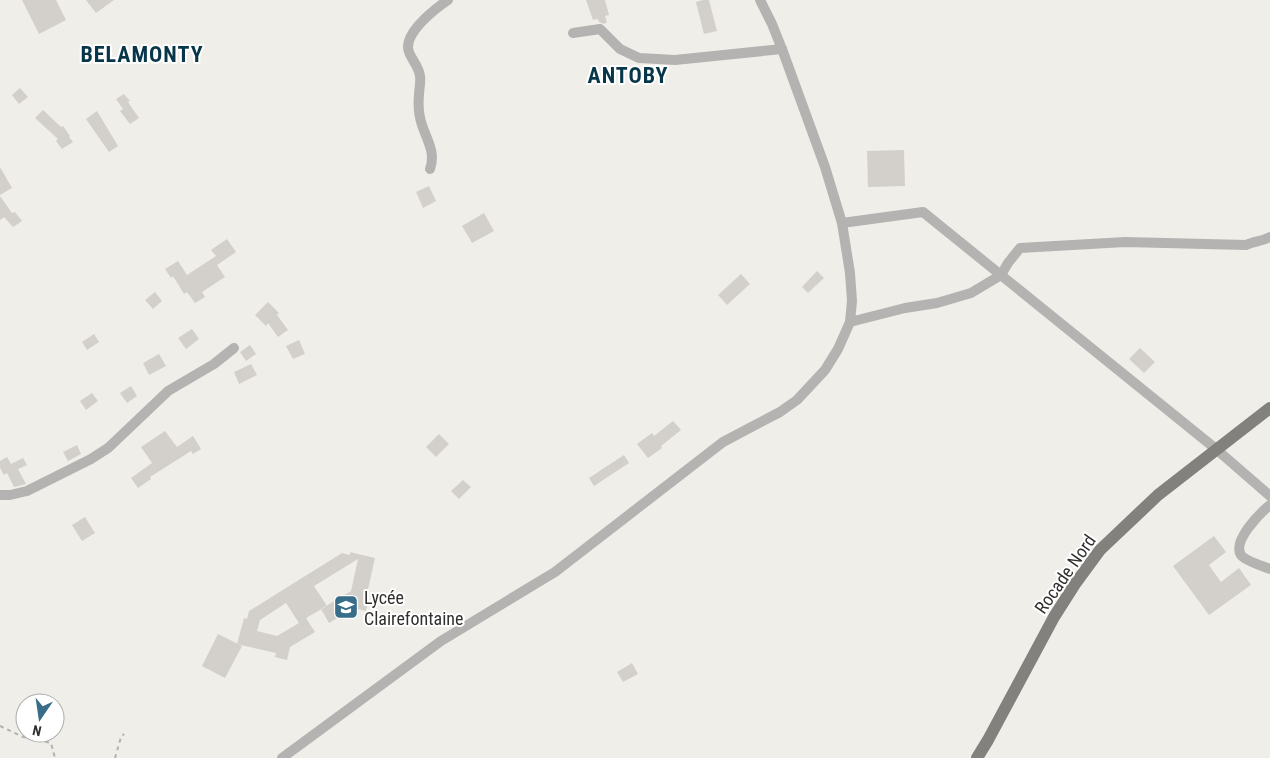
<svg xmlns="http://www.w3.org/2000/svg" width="1270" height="758" font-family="'Roboto Condensed',sans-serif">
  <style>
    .building { fill: #d3d0cb; fill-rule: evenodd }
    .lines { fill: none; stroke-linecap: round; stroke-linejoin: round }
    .path { stroke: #b3b2ae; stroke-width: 2; stroke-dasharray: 4 4; stroke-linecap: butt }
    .minor { stroke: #b4b3b1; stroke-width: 10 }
    .major { stroke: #83817d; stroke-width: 12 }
    .labels { text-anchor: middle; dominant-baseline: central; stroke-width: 4; stroke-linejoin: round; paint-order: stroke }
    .street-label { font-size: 18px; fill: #302f2d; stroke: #fff }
    .poi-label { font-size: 18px; fill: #302f2d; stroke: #fff; text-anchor: start }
    .district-label { font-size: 22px; font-weight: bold; letter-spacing: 1px; fill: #07364a; stroke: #fff }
  </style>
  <rect width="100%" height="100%" fill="#f0eee9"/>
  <g class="building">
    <polygon points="22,0 56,0 66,20 39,34"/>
    <polygon points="86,0 114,0 96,13"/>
    <polygon points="586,0 605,0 609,15 605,16 607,22 604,24 599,22 598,19 593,20"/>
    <polygon points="703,0 709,0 717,31 704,34 696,2"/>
    <polygon points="20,88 28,97 19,104 12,95"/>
    <polygon points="124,94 130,101 128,102 139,118 130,124 120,111 123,109 116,99"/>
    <polygon points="43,110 61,127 63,126 70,136 69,137 73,142 62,149 56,141 58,139 35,118"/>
    <polygon points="97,111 118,146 109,152 86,119"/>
    <polygon points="904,150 905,186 868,187 867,151"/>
    <polygon points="0,167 12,188 0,195"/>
    <polygon points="429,186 436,201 423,208 416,192"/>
    <polygon points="0,196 12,213 15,212 22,221 13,227 4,217 0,220"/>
    <polygon points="484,213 494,231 472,243 462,226"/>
    <polygon points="227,239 236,252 217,265 225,277 202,292 205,297 195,303 187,292 184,294 173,276 171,278 165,269 178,261 187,275 216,256 211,250"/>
    <polygon points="817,271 824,278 808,293 802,287"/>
    <polygon points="741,274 750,284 727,305 718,295"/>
    <polygon points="155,292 162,301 153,309 145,300"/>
    <polygon points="268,302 279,313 277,315 288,330 278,337 268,323 266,326 255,315"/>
    <polygon points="192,329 199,339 186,349 178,338"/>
    <polygon points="94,334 99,342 87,350 82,342"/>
    <polygon points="299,340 305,354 293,359 286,346"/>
    <polygon points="250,345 256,354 246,361 240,352"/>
    <polygon points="1140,348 1155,362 1144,373 1129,359"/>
    <polygon points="159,354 166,366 149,375 143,363"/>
    <polygon points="251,364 257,375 239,384 234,372"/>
    <polygon points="131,386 137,396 127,403 120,393"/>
    <polygon points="92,393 98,401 86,410 80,401"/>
    <polygon points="673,421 681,430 661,446 662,448 648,458 637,444 652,433 654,436"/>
    <polygon points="165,431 177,447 193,436 201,449 193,454 191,451 180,458 150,477 151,479 138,488 131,478 152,463 141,447"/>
    <polygon points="439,434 449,444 436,457 426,447"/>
    <polygon points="77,445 81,454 68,461 63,452"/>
    <polygon points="624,455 629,463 594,486 589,478"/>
    <polygon points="7,457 11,464 23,458 27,465 18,469 26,484 14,487 7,473 4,475 0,468 0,461"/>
    <polygon points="463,480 471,487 459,499 451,491"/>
    <polygon points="85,517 95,533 82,541 72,525"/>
    <polygon points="1214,536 1226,552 1209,565 1221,582 1239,568 1251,585 1209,615 1173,566"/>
    <path d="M350 552 375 558 366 598H369L366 611 354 608 329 623 321 609 351 591 358 559 314 586 327 606 306 618 315 632 290 647 287 660 275 657 276 653 237 644 244 618 247 619 249 611 342 553 350 555ZM286 603 299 623 277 636 257 631 260 620Z"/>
    <polygon points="218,634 242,646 225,678 202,666"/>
    <polygon points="632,663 638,674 623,682 617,672"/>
  </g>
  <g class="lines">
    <g class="path">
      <polyline points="0,726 23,737 51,743 55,758"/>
      <polyline points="115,758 121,737 124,734"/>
    </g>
    <g class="minor">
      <polyline points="573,33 600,29 620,49 639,58 675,60 782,49"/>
      <path d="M430 169C436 153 427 140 422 125 419 116 418 105 419 95 419 89 421 82 420 76 419 67 412 60 409 52 402 34 435 9 448 0"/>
      <polyline points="842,223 923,212 1216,449 1270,496"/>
      <path d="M850 322 905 308 937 303 971 293 1001 275 1008 263 1020 248 1125 242 1246 245C1254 241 1263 241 1270 237"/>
      <polyline points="0,495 10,495 27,491 91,459 108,448 168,391 214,364 234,348"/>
      <path d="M1270 505C1260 513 1232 541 1241 555 1245 561 1263 566 1270 569"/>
      <polyline points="282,758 441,641 555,572 723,442 780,412 797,400 825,370 838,349 850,322 852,301 850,273 842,223 825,167 782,49 772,24 760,0"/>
    </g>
    <polyline class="major" points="977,758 988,740 1054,617 1075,584 1100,550 1158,495 1270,408"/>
  </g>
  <defs>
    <symbol id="school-square" viewBox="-11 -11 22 22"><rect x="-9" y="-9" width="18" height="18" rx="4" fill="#376d88" stroke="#fff"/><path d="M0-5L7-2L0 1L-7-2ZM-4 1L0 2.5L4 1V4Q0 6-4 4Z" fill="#fff"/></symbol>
  </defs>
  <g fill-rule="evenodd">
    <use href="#school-square" x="332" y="593" width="28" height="28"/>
  </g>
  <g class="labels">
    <g class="street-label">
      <text transform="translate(1065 574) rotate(-55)">Rocade Nord</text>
    </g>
    <g class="poi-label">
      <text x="364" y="597">Lycée<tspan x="364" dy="21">Clairefontaine</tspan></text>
    </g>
    <g class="district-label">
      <text x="142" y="54">BELAMONTY</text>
      <text x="628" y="75">ANTOBY</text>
    </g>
  </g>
  <g transform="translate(40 718) rotate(193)"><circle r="24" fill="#ffffff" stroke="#acacab"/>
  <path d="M0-4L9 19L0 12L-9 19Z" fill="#376d88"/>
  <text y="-8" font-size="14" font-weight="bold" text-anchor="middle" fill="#302f2d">N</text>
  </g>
</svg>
